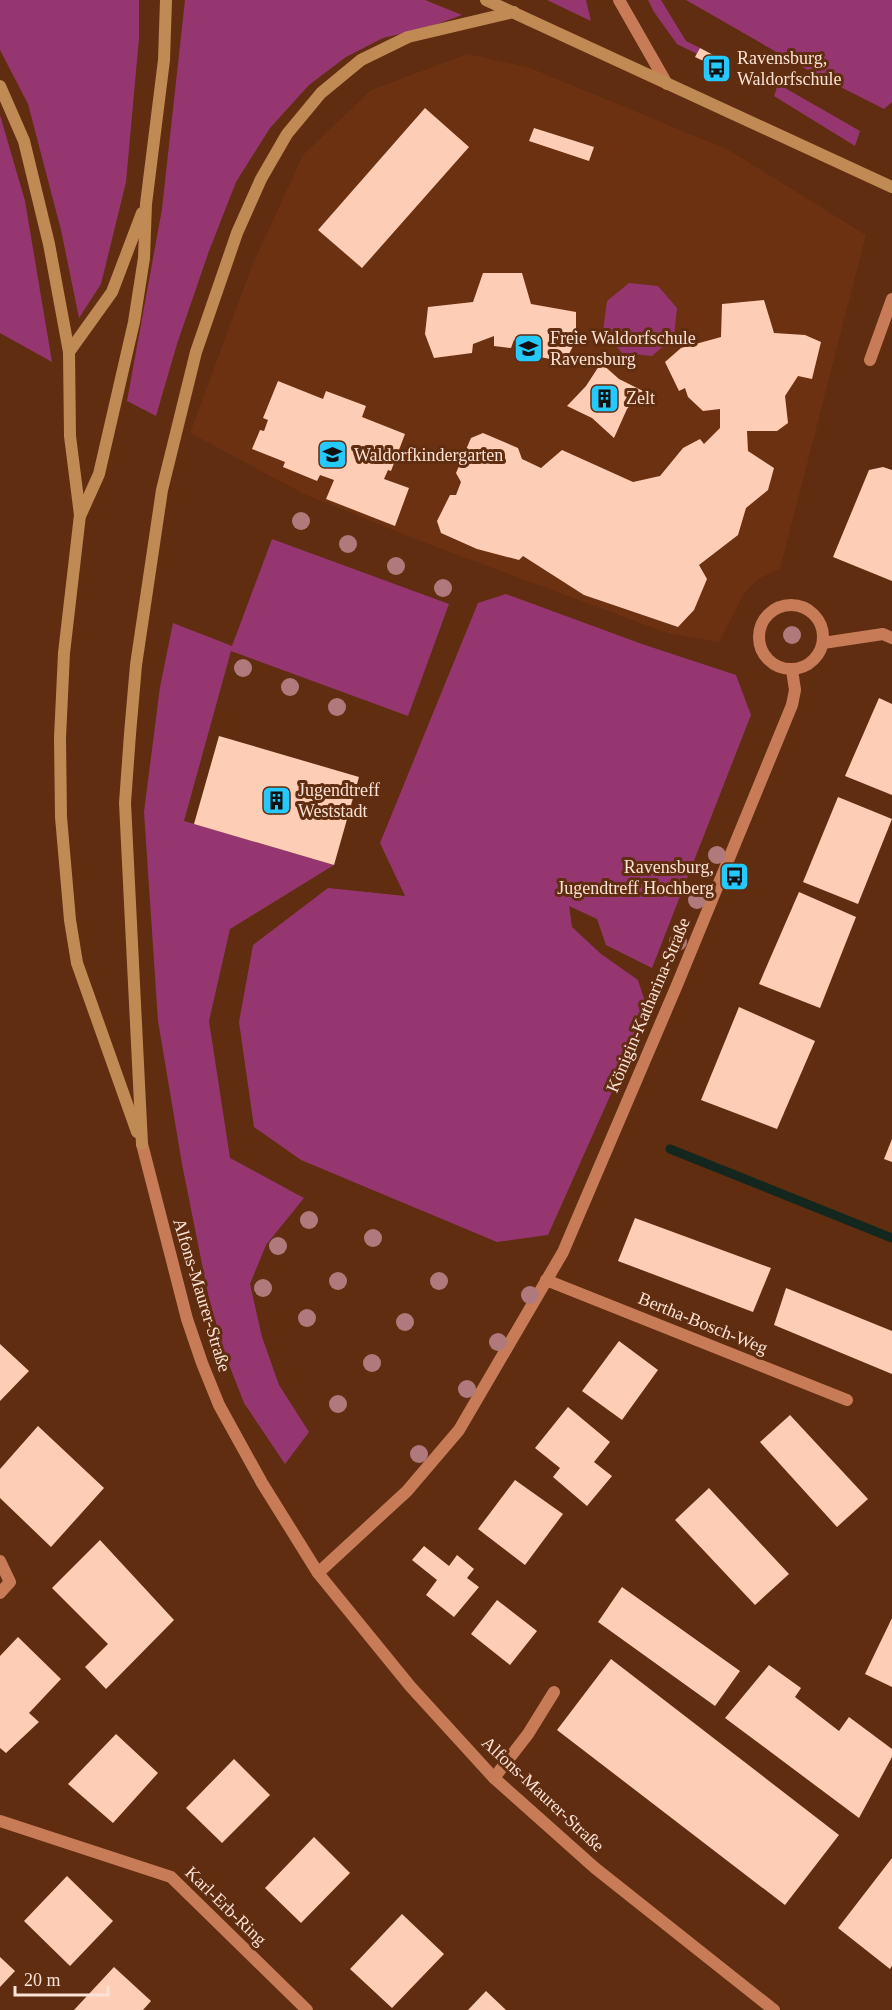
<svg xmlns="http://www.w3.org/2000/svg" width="892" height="2010" font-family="Georgia,serif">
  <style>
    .built { fill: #6b3110 }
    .green { fill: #963670 }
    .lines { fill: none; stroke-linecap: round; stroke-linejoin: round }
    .stream { stroke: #13271f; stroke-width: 9 }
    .building { fill: #fdcdb6 }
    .lane { stroke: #c77c57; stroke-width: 12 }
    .street { stroke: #c77c57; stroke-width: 12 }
    .secondary { stroke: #c08a54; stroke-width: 12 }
    .tree { fill: #b07a7c }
    .labels { text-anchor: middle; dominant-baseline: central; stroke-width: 6; stroke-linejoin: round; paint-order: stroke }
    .poi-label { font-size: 18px; fill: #fbe2d6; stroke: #602d10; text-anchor: start }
    .street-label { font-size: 18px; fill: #fbe2d6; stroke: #602d10 }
  </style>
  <rect width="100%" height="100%" fill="#602d10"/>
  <polygon class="built" points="467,54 528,67 729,150 866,235 780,569 758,579 745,592 719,642 667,633 415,539 304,494 190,433 253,263 303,155 371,90"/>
  <g class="green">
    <polygon points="0,0 139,0 139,38 126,182 101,284 79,318 61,230 28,104 0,50"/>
    <polygon points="185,0 425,0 462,15 429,27 383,38 346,57 309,85 270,128 236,182 209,251 177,344 156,416 127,401 162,209"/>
    <polygon points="547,0 586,0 591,21"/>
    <polygon points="648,0 661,0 686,41 700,48 697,54 677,44 654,12"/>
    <polygon points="686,0 892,0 892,102 884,109 813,73"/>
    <polygon points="778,84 860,131 855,146 774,96"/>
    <polygon points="0,115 25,201 52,362 0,333"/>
    <polygon points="629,283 658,286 677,308 674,337 652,356 622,353 603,331 607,301"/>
    <polygon points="272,539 449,604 408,716 231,651 184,821 334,865 230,929 209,1021 230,1158 304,1198 266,1245 250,1284 262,1337 279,1385 309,1432 285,1464 244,1403 223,1349 208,1294 182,1164 158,1021 144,812 160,687 173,623 232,646"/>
    <polygon points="506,594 642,644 736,675 751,715 652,968 606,945 597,919 569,906 572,927 601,954 638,980 648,1011 548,1235 497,1242 301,1160 254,1127 239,1022 253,945 328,888 405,896 380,843 478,603"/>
  </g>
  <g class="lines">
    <polyline class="stream" points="670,1149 892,1238"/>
  </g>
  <g class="building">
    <polygon points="700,48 717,57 712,65 695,57"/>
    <polygon points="425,108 469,147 362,268 318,230"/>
    <polygon points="534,128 594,147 589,161 529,141"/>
    <polygon points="483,273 522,273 531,304 576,312 576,340 565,362 535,356 536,348 514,340 511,348 494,346 494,336 473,344 472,353 434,358 425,334 428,307 473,302"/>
    <polygon points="764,300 774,333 805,335 821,342 812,379 798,376 785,396 788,423 777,431 747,431 748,451 774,468 768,490 746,508 738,535 699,565 707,579 694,610 678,627 584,595 523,556 519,560 477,549 441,533 437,521 450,495 456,495 461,482 456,473 471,438 483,433 518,448 522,459 541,468 562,450 633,482 660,476 683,448 700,439 704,444 720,428 720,409 703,411 688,397 685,388 679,391 665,362 681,348 721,337 722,304"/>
    <polygon points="601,363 619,379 643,391 627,409 614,438 592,418 567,406 586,386"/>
    <polygon points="278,381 323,399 326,391 366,406 362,417 405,434 391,471 388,470 384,479 409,488 395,526 326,499 334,480 320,475 317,481 283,467 285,462 252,449 260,430 264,431 268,420 263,418"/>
    <polygon points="883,467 892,470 892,581 833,557 869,470"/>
    <polygon points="879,698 892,704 892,795 845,776"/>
    <polygon points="219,736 359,777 334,865 194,824"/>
    <polygon points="838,797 892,819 858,904 803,882"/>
    <polygon points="799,892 856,917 820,1008 759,984"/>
    <polygon points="739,1007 815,1041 777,1129 701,1100"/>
    <polygon points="892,1139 892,1162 884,1159"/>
    <polygon points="635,1218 771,1268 753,1312 618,1261"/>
    <polygon points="786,1288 892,1331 892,1374 774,1325"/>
    <polygon points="619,1341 658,1370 622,1420 582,1391"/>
    <polygon points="0,1344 29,1371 0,1401"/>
    <polygon points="568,1407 610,1442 594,1462 612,1476 587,1506 553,1477 560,1468 535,1448"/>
    <polygon points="790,1415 868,1499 837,1527 760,1442"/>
    <polygon points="38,1426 104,1488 51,1547 0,1498 0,1469"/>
    <polygon points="515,1480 563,1514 525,1565 478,1529"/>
    <polygon points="709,1488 789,1574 755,1605 675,1520"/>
    <polygon points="100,1540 174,1620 106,1689 85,1667 108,1644 52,1588"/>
    <polygon points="424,1546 449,1566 457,1555 474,1569 467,1578 479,1587 454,1617 426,1595 437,1580 412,1560"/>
    <polygon points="622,1587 740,1671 715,1706 598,1622"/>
    <polygon points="497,1600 537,1631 510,1665 471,1634"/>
    <polygon points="892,1618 892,1687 865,1674"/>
    <polygon points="18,1637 61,1679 29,1713 39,1722 6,1753 0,1748 0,1656"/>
    <polygon points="611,1659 839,1835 785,1905 557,1730"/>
    <polygon points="769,1665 801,1688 795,1697 839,1731 849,1717 892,1749 892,1757 859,1818 725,1718"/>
    <polygon points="116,1734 158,1773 113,1823 68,1784"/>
    <polygon points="234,1759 270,1795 222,1843 186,1808"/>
    <polygon points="314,1837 350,1873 301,1923 265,1888"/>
    <polygon points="892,1858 892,1966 890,1969 838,1928"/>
    <polygon points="67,1876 113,1921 70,1966 24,1921"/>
    <polygon points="402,1914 444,1954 392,2008 350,1969"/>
    <polygon points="0,1957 15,1971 0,1987"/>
    <polygon points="114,1967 151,2001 143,2010 74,2010"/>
    <polygon points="486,1991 506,2010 468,2010"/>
  </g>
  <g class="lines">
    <g class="lane">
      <polyline points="0,1561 10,1582 0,1593"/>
      <polyline points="494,1778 528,1734 554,1692"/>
    </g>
    <g class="street">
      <polyline points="619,0 667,84"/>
      <polyline points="870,360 892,299"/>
      <circle cx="791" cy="637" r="32"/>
      <polyline points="823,643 883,634 892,638"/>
      <polyline points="142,1144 187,1319 202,1363 219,1405 262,1483 318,1573 410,1686 494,1778 595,1868 774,2010"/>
      <polyline points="546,1280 847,1400"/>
      <polyline points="318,1573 407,1491 459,1430 563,1252 677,985 792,705 795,690 792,670"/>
      <polyline points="0,1821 171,1877 307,2010"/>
    </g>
    <g class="secondary">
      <polyline points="486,0 892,187"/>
      <polyline points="0,86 24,141 49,244 69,352 70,436 80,515 64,653 60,738 61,817 70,920 77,963 137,1132"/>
      <polyline points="69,352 112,292 142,213"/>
      <polyline points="81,514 99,474 134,322 144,258 146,204 164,60 166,0"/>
      <polyline points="142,1144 125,803 130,734 136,665 162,490 196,352 237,233 261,179 287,134 321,93 361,60 408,37 514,12"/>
    </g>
  </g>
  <g class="tree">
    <circle cx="301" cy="521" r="9"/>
    <circle cx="348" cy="544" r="9"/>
    <circle cx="396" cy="566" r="9"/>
    <circle cx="443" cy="588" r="9"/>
    <circle cx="792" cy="635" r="9"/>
    <circle cx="243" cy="668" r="9"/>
    <circle cx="290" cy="687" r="9"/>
    <circle cx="337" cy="707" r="9"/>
    <circle cx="717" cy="855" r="9"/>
    <circle cx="697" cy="900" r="9"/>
    <circle cx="678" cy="942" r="9"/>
    <circle cx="309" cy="1220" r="9"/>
    <circle cx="373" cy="1238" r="9"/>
    <circle cx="278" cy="1246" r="9"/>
    <circle cx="338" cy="1281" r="9"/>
    <circle cx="439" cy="1281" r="9"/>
    <circle cx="263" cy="1288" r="9"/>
    <circle cx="530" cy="1295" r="9"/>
    <circle cx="307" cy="1318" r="9"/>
    <circle cx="405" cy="1322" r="9"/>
    <circle cx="498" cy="1342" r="9"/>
    <circle cx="372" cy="1363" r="9"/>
    <circle cx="467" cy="1389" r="9"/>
    <circle cx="338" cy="1404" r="9"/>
    <circle cx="419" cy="1454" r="9"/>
  </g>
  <defs>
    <symbol id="bus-square" viewBox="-11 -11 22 22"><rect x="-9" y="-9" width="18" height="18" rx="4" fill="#25c9fe" stroke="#602d10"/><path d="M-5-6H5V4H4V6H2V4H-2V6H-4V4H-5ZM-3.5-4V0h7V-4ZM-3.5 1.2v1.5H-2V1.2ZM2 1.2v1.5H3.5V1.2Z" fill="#111"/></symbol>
    <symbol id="school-square" viewBox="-11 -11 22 22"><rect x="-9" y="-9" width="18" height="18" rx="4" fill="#25c9fe" stroke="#602d10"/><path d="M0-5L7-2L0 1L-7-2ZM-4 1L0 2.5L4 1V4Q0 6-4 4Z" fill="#111"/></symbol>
    <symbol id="building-square" viewBox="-11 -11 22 22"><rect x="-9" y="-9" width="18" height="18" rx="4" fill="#25c9fe" stroke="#602d10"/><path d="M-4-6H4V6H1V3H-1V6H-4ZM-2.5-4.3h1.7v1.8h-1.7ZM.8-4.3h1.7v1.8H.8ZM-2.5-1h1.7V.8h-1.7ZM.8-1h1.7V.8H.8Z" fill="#111"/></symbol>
  </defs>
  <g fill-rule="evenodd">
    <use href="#bus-square" x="700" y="52" width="33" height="33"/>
    <use href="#school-square" x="512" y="332" width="33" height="33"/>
    <use href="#building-square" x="588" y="382" width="33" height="33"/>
    <use href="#school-square" x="316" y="438" width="33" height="33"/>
    <use href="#building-square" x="260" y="784" width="33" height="33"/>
    <use href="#bus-square" x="718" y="860" width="33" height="33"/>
  </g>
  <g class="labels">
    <g class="poi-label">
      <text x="737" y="58">Ravensburg,<tspan x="737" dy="21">Waldorfschule</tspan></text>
      <text x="550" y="338">Freie Waldorfschule<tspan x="550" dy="21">Ravensburg</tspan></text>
      <text x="626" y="398">Zelt</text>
      <text x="354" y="455">Waldorfkindergarten</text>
      <text x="298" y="790">Jugendtreff<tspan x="298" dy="21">Weststadt</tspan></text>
      <text x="714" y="867" text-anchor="end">Ravensburg,<tspan x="714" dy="21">Jugendtreff Hochberg</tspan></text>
    </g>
    <g class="street-label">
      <text transform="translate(648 1005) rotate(-67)">Königin-Katharina-Straße</text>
      <text transform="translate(202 1295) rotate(73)">Alfons-Maurer-Straße</text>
      <text transform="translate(703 1323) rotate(22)">Bertha-Bosch-Weg</text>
      <text transform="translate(543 1794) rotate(43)">Alfons-Maurer-Straße</text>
      <text transform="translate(226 1906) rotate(44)">Karl-Erb-Ring</text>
    </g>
  </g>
  <path d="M15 1986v9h93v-9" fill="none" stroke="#fbe2d6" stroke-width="3"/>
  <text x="24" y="1986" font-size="18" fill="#fbe2d6" stroke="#602d10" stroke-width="4.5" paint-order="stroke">20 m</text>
</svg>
